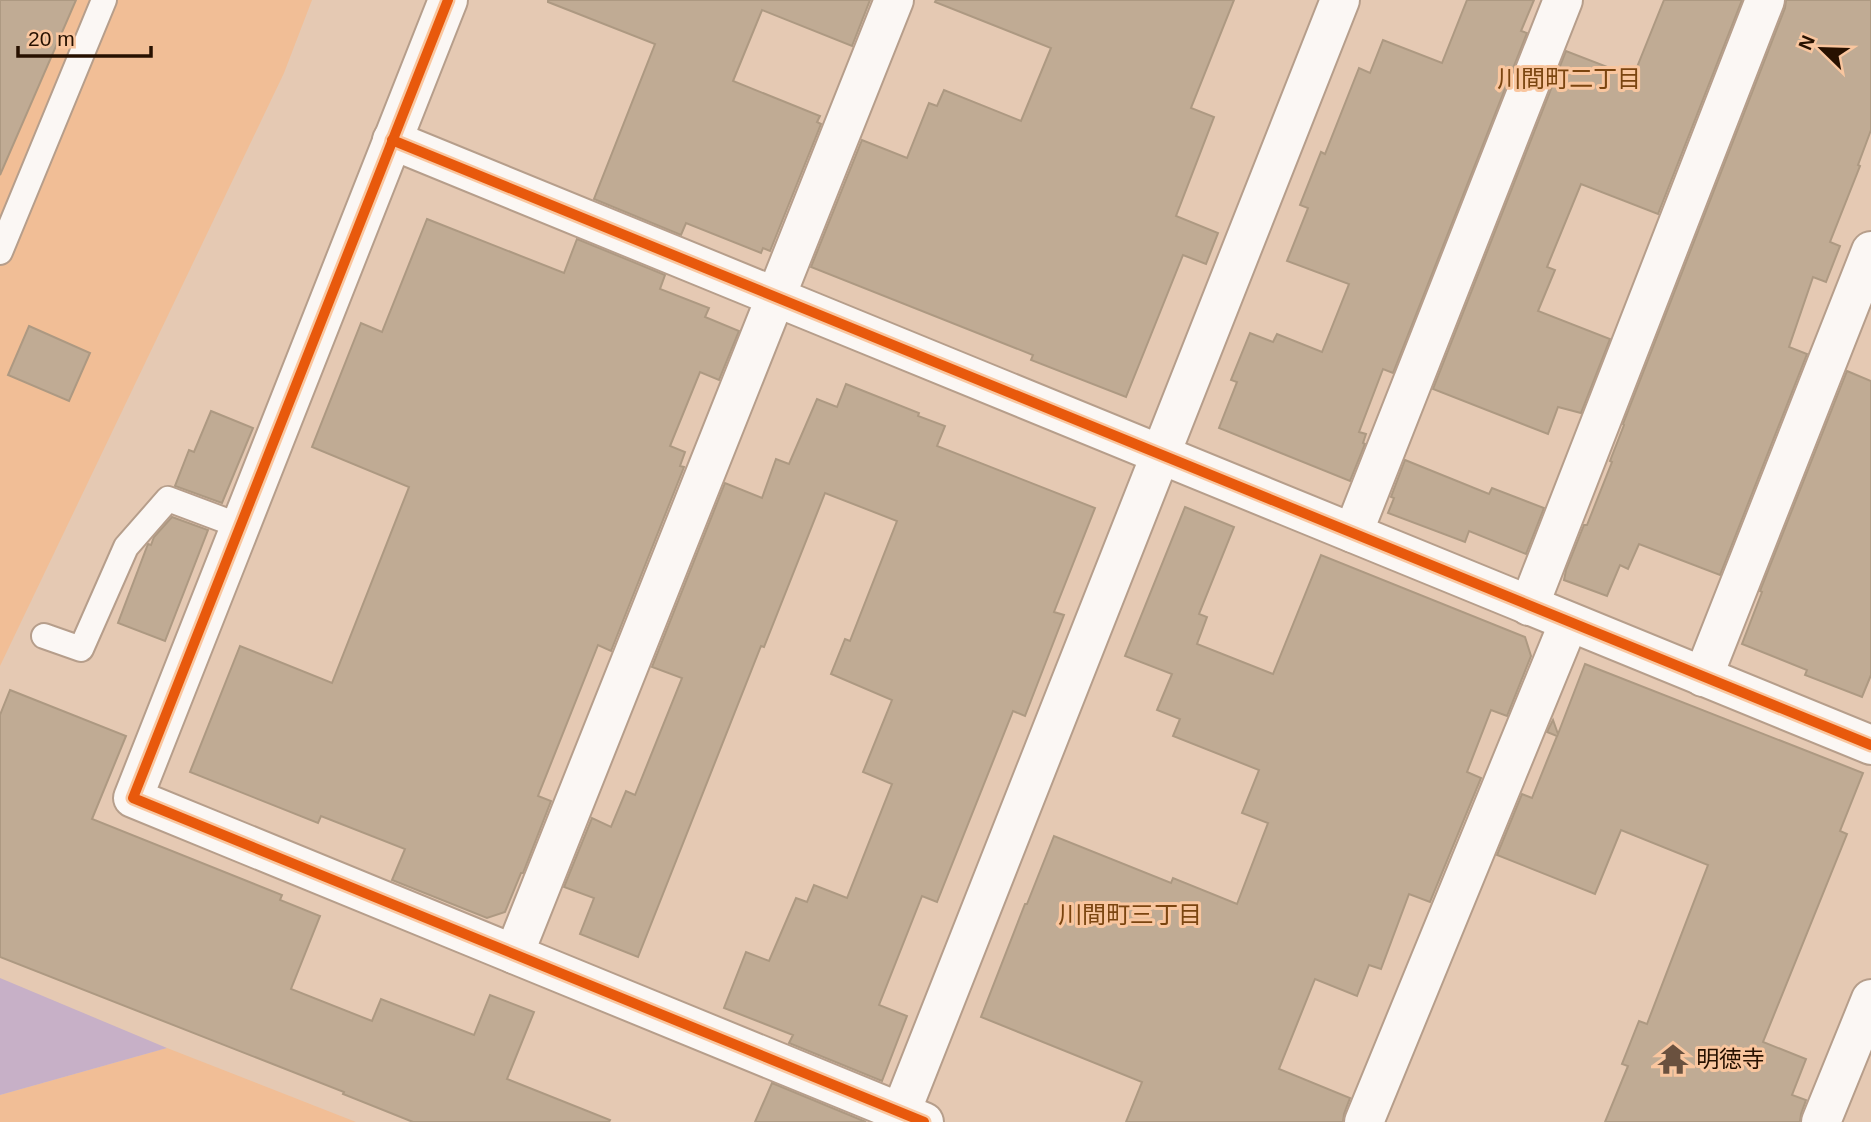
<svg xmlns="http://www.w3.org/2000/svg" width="1871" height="1122" font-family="Arial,'Noto Sans JP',sans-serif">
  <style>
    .built { fill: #f1be96 }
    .green { fill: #c7b0c7 }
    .building { fill: #c0ab94; stroke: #ad9982; stroke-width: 2 }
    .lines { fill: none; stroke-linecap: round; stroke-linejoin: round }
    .service-casing { stroke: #b69e8b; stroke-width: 28 }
    .minor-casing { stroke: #b69e8b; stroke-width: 42 }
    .service { stroke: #fbf7f4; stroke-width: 24 }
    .minor { stroke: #fbf7f4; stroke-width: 38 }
    .cycleway-casing { stroke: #f9c69f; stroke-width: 15 }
    .cycleway { stroke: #e8590c; stroke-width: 10 }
    .labels { text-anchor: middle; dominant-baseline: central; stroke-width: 6; stroke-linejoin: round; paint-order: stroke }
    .poi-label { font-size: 23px; fill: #271100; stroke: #f9c69f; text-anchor: start }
    .neighbourhood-label { font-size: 24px; fill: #7b4510; stroke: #f9c69f }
  </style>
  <rect width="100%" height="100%" fill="#e5c9b3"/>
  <g class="built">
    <polygon points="0,0 312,0 284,73 0,666"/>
    <polygon points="167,1048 356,1122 0,1122 0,1095"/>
  </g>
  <polygon class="green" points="0,978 167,1048 0,1095"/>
  <g class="building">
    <polygon points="0,0 76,0 0,175"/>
    <polygon points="548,0 870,0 852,46 762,10 733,81 820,116 817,122 821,124 770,251 763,248 761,253 686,223 681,235 594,199 655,44 548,2"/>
    <polygon points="936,0 1234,0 1191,108 1214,117 1176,216 1218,233 1206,264 1183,255 1126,397 1031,360 1033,355 811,267 862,140 907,158 929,103 937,106 944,90 1021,121 1051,48 935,2"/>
    <polygon points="1467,0 1534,0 1521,31 1527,33 1393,373 1383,369 1359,432 1366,434 1363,443 1365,444 1350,481 1219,428 1237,382 1231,380 1250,333 1273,342 1277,334 1322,352 1349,284 1287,261 1308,208 1300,205 1321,152 1325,154 1359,68 1370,73 1383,40 1442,63"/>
    <polygon points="1664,0 1742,0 1658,214 1581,184 1547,267 1555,270 1538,311 1610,339 1581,413 1558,407 1548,434 1433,389 1566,51 1633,77"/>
    <polygon points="1786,0 1871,0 1871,130 1858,165 1860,166 1830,242 1840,246 1826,282 1813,277 1789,347 1807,354 1720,575 1639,544 1628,569 1620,565 1607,596 1564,580 1566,570 1584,525 1587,525 1612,462 1610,461 1624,425 1623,424 1785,8"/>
    <polygon points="427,219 564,273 577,239 665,275 660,289 709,308 705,317 739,331 719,380 700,372 670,446 685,452 680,466 684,467 611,651 598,645 538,796 551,801 523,873 521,873 505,912 487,918 392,880 405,849 321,816 318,823 190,772 240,646 332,683 409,487 312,447 361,323 382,332"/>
    <polygon points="29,326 90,353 69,401 8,375"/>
    <polygon points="1847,371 1871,381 1871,675 1862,697 1805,675 1807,670 1742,644 1762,592 1760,591"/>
    <polygon points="846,384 919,413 918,416 945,426 937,446 1095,508 1054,612 1064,615 1025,716 1013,711 937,902 922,896 879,1005 907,1016 882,1081 789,1043 793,1035 724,1008 746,952 769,961 796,898 807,902 814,885 847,898 892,784 863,772 892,700 831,674 845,639 850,641 897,521 825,493 764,647 761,646 638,957 580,934 594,898 564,887 592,818 611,827 626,791 635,795 682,678 652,667 725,483 762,498 776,459 789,464 817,399 837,407"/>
    <polygon points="211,411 253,428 222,503 175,486 189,450 194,452"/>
    <polygon points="1405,460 1489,494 1492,488 1544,508 1526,554 1469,531 1465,542 1388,513 1394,498 1391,497"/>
    <polygon points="1185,507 1234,527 1199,614 1207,617 1197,644 1273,674 1321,555 1525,637 1531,656 1507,716 1491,710 1467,772 1481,778 1430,902 1409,894 1381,969 1369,965 1357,996 1315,979 1279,1069 1350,1098 1344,1114 1343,1122 1126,1122 1142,1082 981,1017 1025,904 1027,904 1054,836 1171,883 1173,878 1237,904 1268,823 1242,813 1259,770 1173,736 1180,719 1157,710 1172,674 1125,656"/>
    <polygon points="172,517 208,530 165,641 118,623 148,544 151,545 154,537"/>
    <polygon points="1585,664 1863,773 1840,831 1847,834 1763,1042 1806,1059 1792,1095 1806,1100 1801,1114 1800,1122 1605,1122 1628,1066 1622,1064 1639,1021 1647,1024 1708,865 1621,830 1595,894 1497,855 1522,794 1532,798 1557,736 1547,732 1553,720 1558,734"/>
    <polygon points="10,690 126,736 92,819 282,895 280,900 320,916 291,989 372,1021 381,999 474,1035 490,995 534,1012 507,1079 610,1120 609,1122 413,1122 343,1094 344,1092 0,957 0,715"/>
    <polygon points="772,1083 866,1122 755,1122"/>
  </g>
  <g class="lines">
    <defs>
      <g id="service">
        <polyline points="0,252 104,0"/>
        <polyline points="44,636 81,649 126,547 168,499 240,526"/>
      </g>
      <g id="minor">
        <polyline points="448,0 133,798 924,1122"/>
        <polyline points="392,140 1871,745"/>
        <polyline points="1353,533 1563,0"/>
        <polyline points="1529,606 1765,0"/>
        <polyline points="1703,677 1871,251"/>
        <polyline points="514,954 894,0"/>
        <polyline points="897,1122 1340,0"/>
        <polyline points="1364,1122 1569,622"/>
        <polyline points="1821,1122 1871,999"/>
      </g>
    </defs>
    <use href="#service" class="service-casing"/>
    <use href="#minor" class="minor-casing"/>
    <use href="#service" class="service"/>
    <use href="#minor" class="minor"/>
    <defs>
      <g id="cycleway">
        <polyline points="448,0 133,798 924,1122"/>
        <polyline points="392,140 1871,745"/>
      </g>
    </defs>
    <use href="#cycleway" class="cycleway-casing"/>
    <use href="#cycleway" class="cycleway"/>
  </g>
  <defs>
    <symbol id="temple-bare" viewBox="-9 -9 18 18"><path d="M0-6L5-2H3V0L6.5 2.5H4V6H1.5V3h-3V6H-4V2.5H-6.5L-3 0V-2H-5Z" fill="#6a513f" stroke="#f9c69f" stroke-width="2.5" paint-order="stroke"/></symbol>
  </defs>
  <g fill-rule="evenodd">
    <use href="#temple-bare" x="1651" y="1037" width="44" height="44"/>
  </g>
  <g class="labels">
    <g class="poi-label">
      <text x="1696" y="1059">明徳寺</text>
    </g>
    <g class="neighbourhood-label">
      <text x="1569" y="78">川間町二丁目</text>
      <text x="1130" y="914">川間町三丁目</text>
    </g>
  </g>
  <g transform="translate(1822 49) rotate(293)" stroke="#f9c69f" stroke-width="5" paint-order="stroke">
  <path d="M0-5L12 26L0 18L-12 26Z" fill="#271100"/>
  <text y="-10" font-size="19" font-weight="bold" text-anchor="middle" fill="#271100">N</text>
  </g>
  <path d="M18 46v10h133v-10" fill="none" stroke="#271100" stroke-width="3.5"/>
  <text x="28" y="46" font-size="21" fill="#271100" stroke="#f9c69f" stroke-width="5" paint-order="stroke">20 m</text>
</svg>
